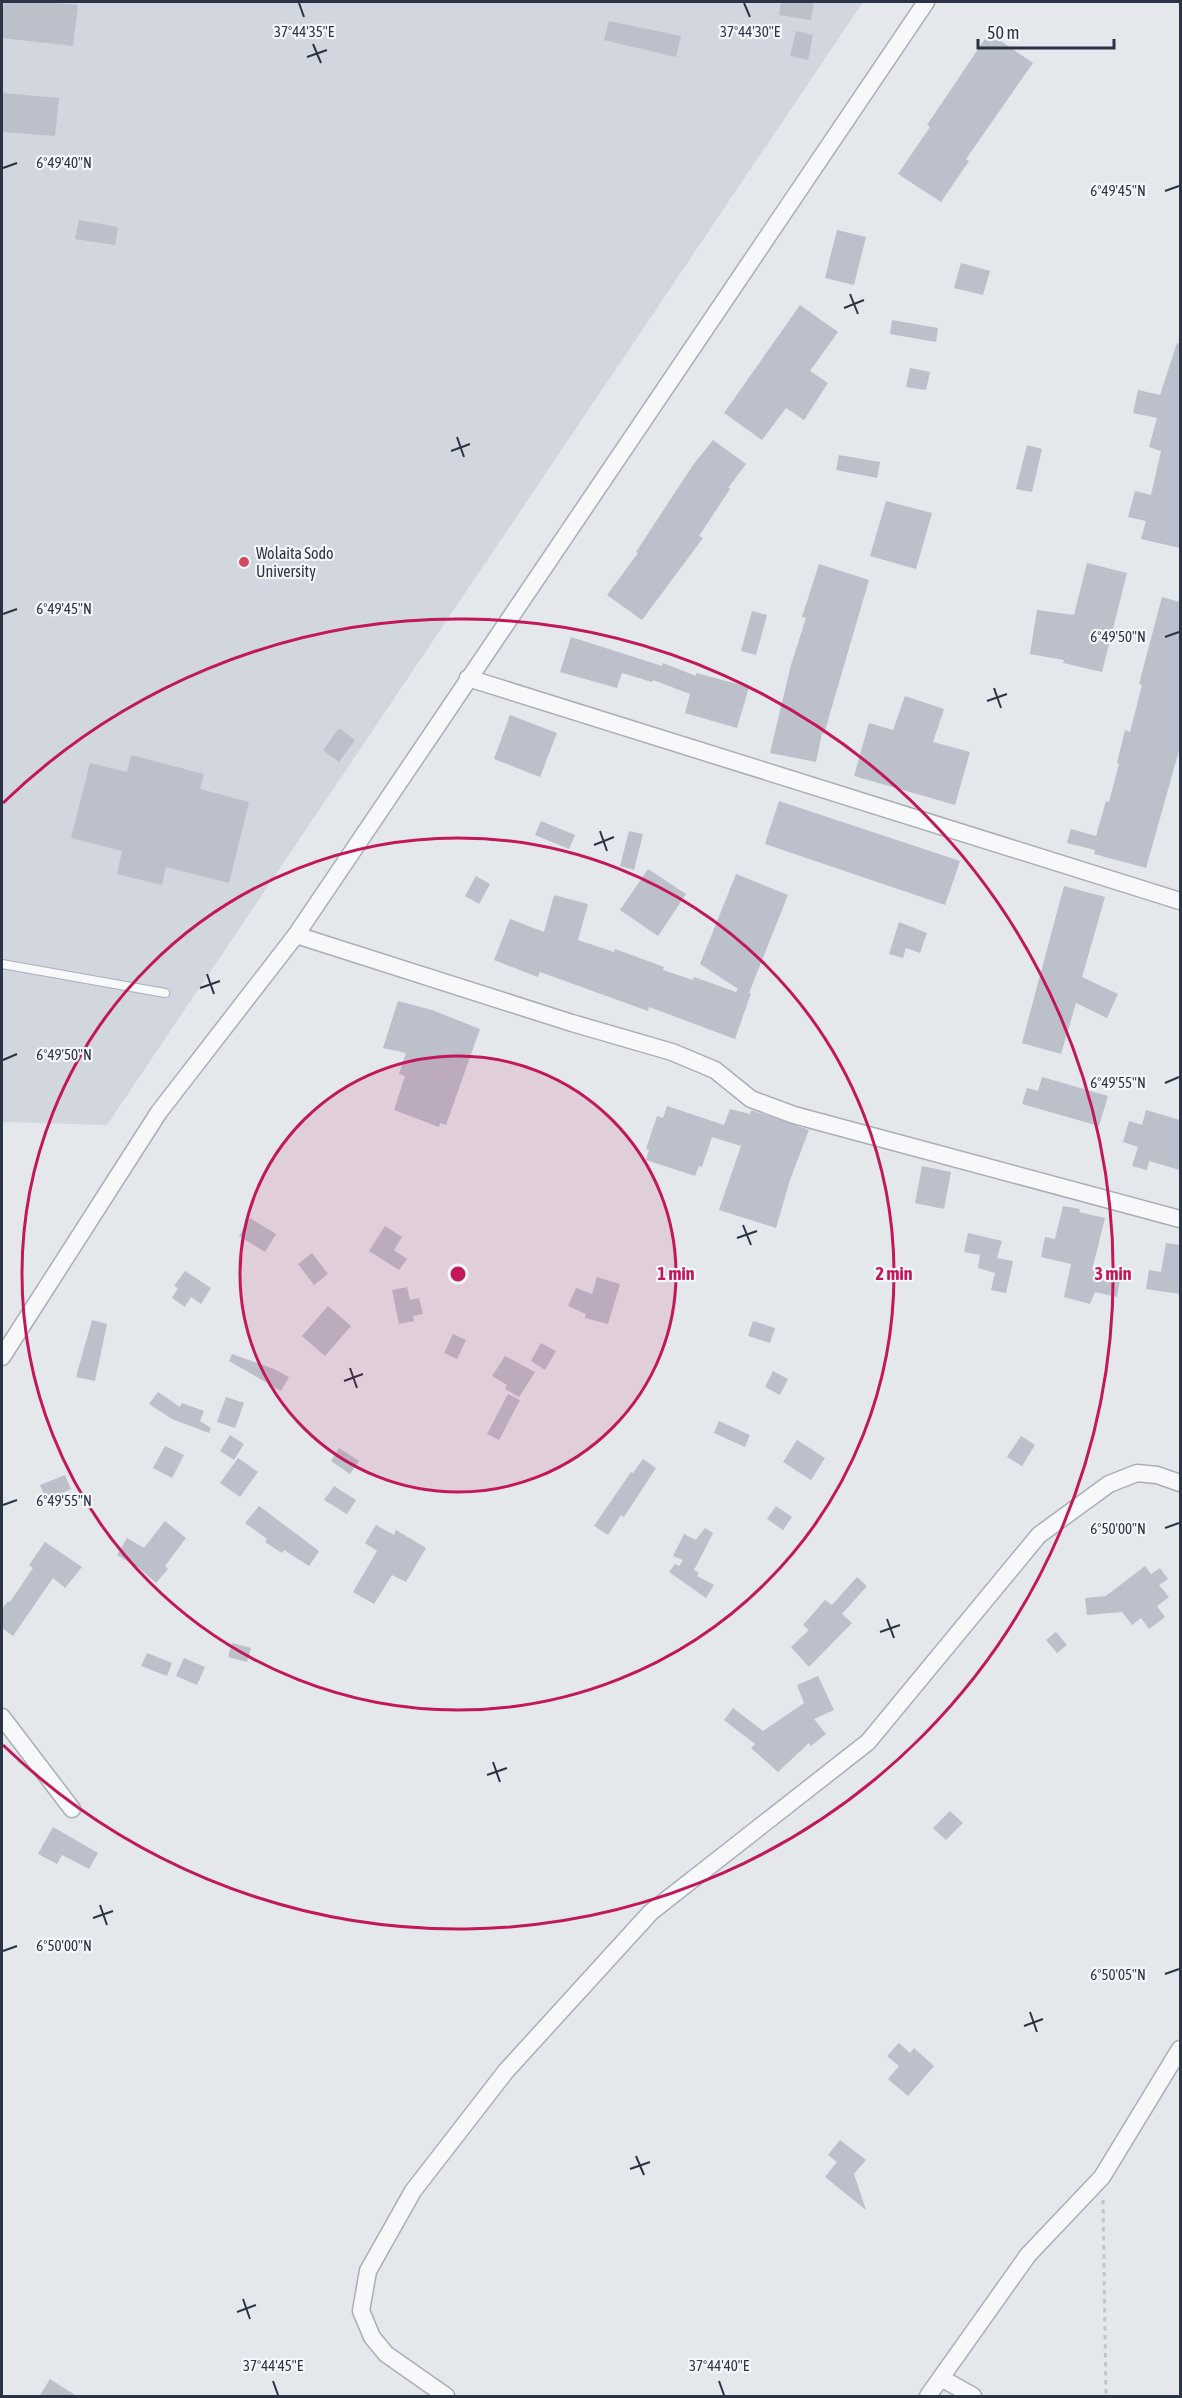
<svg xmlns="http://www.w3.org/2000/svg" width="1182" height="2398" font-family="'Asap Condensed',sans-serif">
  <style>
    .built { fill: #d2d6de }
    .building { fill: #bbc0ca }
    .lines { fill: none; stroke-linecap: round; stroke-linejoin: round }
    .lane-casing { stroke: #a9aeb7; stroke-width: 10 }
    .street-casing { stroke: #a9aeb7; stroke-width: 19 }
    .path { stroke: #c2c5cb; stroke-width: 3; stroke-dasharray: 4.5 4.5; stroke-linecap: butt }
    .lane { stroke: #f7f8fa; stroke-width: 8 }
    .street { stroke: #f7f8fa; stroke-width: 16 }
    .ticks { fill: none; stroke: #2b3445; stroke-width: 2 }
    .ring { fill: none; stroke: #c2185b; stroke-width: 3 }
    .poi-dot { fill: #d1495b; stroke: #f4f6f9; stroke-width: 2 }
    .labels { text-anchor: middle; dominant-baseline: central; stroke-width: 4.5; stroke-linejoin: round; paint-order: stroke }
    .poi-label { font-size: 16px; fill: #2b3445; stroke: #f4f6f9; text-anchor: start }
    .ticks-label { font-size: 15px; text-anchor: middle; fill: #2b3445; stroke: #f4f6f9; stroke-width: 4.5; stroke-linejoin: round; paint-order: stroke }
    .centre { fill: #c2185b; stroke: #f4f6f9; stroke-width: 3 }
    .ring-label { font-size: 18px; text-anchor: middle; font-weight: bold; fill: #c2185b; stroke: #f4f6f9; stroke-width: 4.5; stroke-linejoin: round; paint-order: stroke }
  </style>
  <rect width="100%" height="100%" fill="#e4e7ec"/>
  <polygon class="built" points="2,2 863,2 107,1125 2,1122"/>
  <g class="building">
    <polygon points="4,2 42,2 78,5 73,46 2,38 2,12"/>
    <polygon points="781,2 814,2 811,20 779,15"/>
    <polygon points="609,21 681,36 676,57 604,40"/>
    <polygon points="796,31 813,35 808,60 790,56"/>
    <polygon points="989,33 1033,63 966,159 969,161 941,202 898,174 930,127 927,125"/>
    <polygon points="2,93 59,98 55,136 2,132"/>
    <polygon points="79,220 118,227 115,245 75,239"/>
    <polygon points="837,230 866,237 854,285 825,278"/>
    <polygon points="961,263 990,271 983,295 954,288"/>
    <polygon points="800,305 838,332 810,371 828,383 804,420 786,408 762,440 724,413"/>
    <polygon points="892,320 938,328 936,342 890,334"/>
    <polygon points="1177,343 1180,344 1180,548 1141,539 1146,521 1128,517 1135,491 1151,495 1161,451 1149,447 1157,418 1133,413 1138,390 1160,395"/>
    <polygon points="910,368 930,372 926,390 906,387"/>
    <polygon points="713,440 746,464 728,488 730,489 699,536 703,538 642,620 607,595 638,553 636,552 693,465"/>
    <polygon points="1027,445 1042,449 1032,492 1016,489"/>
    <polygon points="839,455 880,462 877,478 836,470"/>
    <polygon points="886,501 932,513 916,569 870,556"/>
    <polygon points="1087,563 1127,573 1102,672 1063,663 1064,660 1030,654 1037,610 1074,615"/>
    <polygon points="819,564 869,580 824,734 822,733 816,762 770,753 791,665 806,618 802,617"/>
    <polygon points="1162,597 1180,602 1180,747 1146,868 1094,854 1095,850 1067,843 1071,829 1096,836 1106,801 1109,802 1119,764 1117,763 1125,730 1130,732 1142,685 1139,684"/>
    <polygon points="752,611 767,615 756,655 741,651"/>
    <polygon points="571,637 662,666 663,663 696,676 696,673 749,687 737,728 685,713 690,694 653,680 652,682 622,673 617,688 560,672"/>
    <polygon points="905,696 944,709 933,742 970,752 955,805 854,776 869,723 893,730"/>
    <polygon points="510,715 557,733 540,777 494,759"/>
    <polygon points="339,728 355,740 339,762 323,750"/>
    <polygon points="131,755 204,774 200,789 249,802 229,883 166,867 162,885 117,874 122,851 71,838 90,763 127,772"/>
    <polygon points="779,801 960,861 945,905 765,844"/>
    <polygon points="541,821 575,835 569,849 535,835"/>
    <polygon points="629,831 643,834 634,870 620,866"/>
    <polygon points="648,869 686,894 658,936 620,910"/>
    <polygon points="736,874 788,895 749,993 751,993 735,1039 649,1007 648,1011 540,972 538,977 494,960 510,919 544,932 554,895 588,904 578,940 614,952 615,949 664,967 663,970 693,980 694,977 736,992 738,989 700,964"/>
    <polygon points="476,876 490,884 479,904 465,896"/>
    <polygon points="1064,886 1105,897 1082,977 1118,994 1107,1018 1076,1003 1061,1054 1022,1043"/>
    <polygon points="899,922 927,933 920,953 906,948 903,958 889,954"/>
    <polygon points="398,1001 432,1010 480,1029 446,1125 440,1123 439,1127 394,1110 405,1076 399,1074 406,1053 383,1048"/>
    <polygon points="1042,1077 1108,1096 1099,1126 1022,1104 1027,1088 1038,1091"/>
    <polygon points="667,1106 724,1125 730,1109 750,1114 751,1110 809,1130 790,1180 776,1228 719,1210 741,1146 712,1137 702,1167 699,1166 695,1176 646,1160 649,1150 646,1149 657,1116 663,1118"/>
    <polygon points="1146,1110 1180,1120 1180,1170 1149,1161 1147,1170 1132,1166 1138,1147 1123,1142 1129,1121 1142,1125"/>
    <polygon points="922,1166 951,1172 944,1209 915,1203"/>
    <polygon points="1063,1206 1080,1209 1079,1212 1105,1218 1092,1270 1096,1271 1096,1273 1120,1279 1117,1297 1095,1292 1090,1304 1064,1297 1071,1264 1041,1257 1045,1237 1055,1239"/>
    <polygon points="250,1218 276,1234 265,1252 239,1236"/>
    <polygon points="385,1226 402,1237 394,1250 407,1259 399,1270 369,1251"/>
    <polygon points="968,1233 1002,1241 997,1258 1013,1261 1006,1293 991,1290 995,1273 978,1268 980,1255 964,1252"/>
    <polygon points="1166,1243 1180,1245 1180,1294 1146,1289 1149,1270 1161,1272"/>
    <polygon points="312,1253 328,1274 314,1285 298,1264"/>
    <polygon points="185,1271 211,1288 201,1304 191,1297 185,1307 172,1298 178,1288 174,1286"/>
    <polygon points="597,1277 620,1284 608,1324 585,1318 586,1314 568,1306 576,1288 592,1294"/>
    <polygon points="407,1287 410,1300 419,1298 423,1314 413,1316 414,1321 399,1324 392,1290"/>
    <polygon points="328,1306 351,1326 325,1356 302,1336"/>
    <polygon points="92,1320 107,1324 95,1381 76,1377"/>
    <polygon points="753,1321 775,1328 770,1343 748,1336"/>
    <polygon points="453,1334 466,1340 457,1359 444,1353"/>
    <polygon points="541,1343 556,1351 545,1370 531,1361"/>
    <polygon points="232,1354 274,1369 289,1377 281,1391 229,1361"/>
    <polygon points="505,1356 535,1372 519,1397 505,1389 507,1385 492,1376"/>
    <polygon points="773,1371 788,1379 780,1395 765,1387"/>
    <polygon points="158,1392 180,1407 182,1403 204,1411 200,1421 211,1428 209,1433 172,1419 149,1404"/>
    <polygon points="508,1394 520,1400 499,1440 487,1434"/>
    <polygon points="226,1397 244,1403 235,1428 217,1422"/>
    <polygon points="719,1421 750,1435 745,1447 714,1433"/>
    <polygon points="230,1435 244,1444 234,1460 220,1451"/>
    <polygon points="1021,1436 1035,1445 1022,1466 1007,1457"/>
    <polygon points="797,1440 825,1458 811,1480 783,1462"/>
    <polygon points="165,1446 184,1455 172,1478 153,1468"/>
    <polygon points="339,1448 359,1461 350,1474 331,1461"/>
    <polygon points="238,1458 258,1472 240,1497 220,1483"/>
    <polygon points="643,1459 656,1468 624,1517 621,1515 608,1535 594,1526 631,1472 633,1473"/>
    <polygon points="65,1475 71,1489 47,1500 40,1485"/>
    <polygon points="334,1486 356,1500 347,1514 324,1500"/>
    <polygon points="259,1506 319,1551 309,1566 284,1550 282,1553 265,1542 267,1539 245,1523"/>
    <polygon points="776,1506 792,1517 783,1530 767,1519"/>
    <polygon points="165,1521 186,1538 165,1566 168,1569 156,1583 139,1568 117,1555 127,1538 144,1548"/>
    <polygon points="376,1525 394,1535 396,1530 426,1548 406,1582 392,1575 374,1604 353,1592 377,1551 365,1543"/>
    <polygon points="705,1528 713,1533 694,1570 699,1573 697,1576 714,1585 706,1598 669,1572 675,1564 679,1566 683,1560 673,1556 684,1534 696,1540"/>
    <polygon points="45,1542 82,1567 65,1588 53,1578 13,1636 2,1628 2,1609 8,1601 10,1602 33,1568 29,1565"/>
    <polygon points="1145,1566 1151,1574 1160,1568 1168,1579 1159,1585 1169,1597 1157,1606 1165,1617 1149,1629 1141,1618 1132,1625 1122,1612 1087,1615 1085,1598 1106,1596"/>
    <polygon points="857,1577 867,1586 842,1614 852,1623 809,1667 791,1647 809,1630 803,1625 825,1600 832,1605"/>
    <polygon points="1056,1632 1067,1645 1057,1653 1046,1640"/>
    <polygon points="232,1643 251,1648 247,1662 228,1657"/>
    <polygon points="147,1653 172,1663 167,1676 141,1666"/>
    <polygon points="184,1658 205,1667 197,1685 176,1676"/>
    <polygon points="818,1676 834,1710 814,1719 826,1734 811,1746 809,1743 778,1772 751,1748 755,1744 724,1720 733,1708 763,1731 804,1703 797,1685"/>
    <polygon points="950,1811 963,1823 946,1840 933,1828"/>
    <polygon points="53,1827 98,1853 89,1869 62,1855 57,1864 38,1854"/>
    <polygon points="899,2043 910,2053 914,2048 934,2066 908,2096 888,2079 899,2066 887,2056"/>
    <polygon points="840,2140 866,2160 854,2174 866,2210 825,2177 837,2162 828,2155"/>
    <polygon points="50,2379 78,2397 39,2397"/>
  </g>
  <g class="lines">
    <defs>
      <polyline id="lane" points="2,964 165,993"/>
      <g id="street">
        <polyline points="468,678 1180,901"/>
        <polyline points="296,935 572,1023 672,1052 715,1070 751,1099 794,1115 1180,1219"/>
        <polyline points="2,1357 159,1112 296,935 926,2"/>
        <polyline points="2,1717 72,1809"/>
        <polyline points="941,2378 973,2396"/>
        <polyline points="446,2396 386,2354 372,2337 361,2311 368,2271 413,2191 506,2071 651,1912 868,1742 1039,1535 1109,1484 1137,1473 1157,1475 1180,1483"/>
        <polyline points="928,2396 1028,2255 1102,2177 1180,2049"/>
      </g>
    </defs>
    <use href="#lane" class="lane-casing"/>
    <use href="#street" class="street-casing"/>
    <polyline class="path" points="1103,2200 1106,2396"/>
    <use href="#lane" class="lane"/>
    <use href="#street" class="street"/>
  </g>
  <path class="ticks" d="M299 3 304 17M744 3 750 17M313 44 321 63M307 57 327 50M3 168 17 163M1165 191 1179 186M850 294 858 314M844 308 864 300M457 437 464 457M451 451 470 444M3 614 17 609M1165 637 1179 632M994 688 1001 708M987 701 1007 694M600 831 607 851M594 845 614 837M207 974 214 994M200 988 220 981M3 1060 17 1054M1165 1083 1179 1077M743 1225 751 1245M737 1238 757 1231M350 1368 357 1388M344 1381 363 1374M3 1505 17 1500M1165 1528 1179 1523M887 1619 894 1638M880 1632 900 1625M493 1762 500 1782M487 1775 507 1768M100 1905 107 1925M93 1918 113 1911M3 1951 17 1946M1165 1974 1179 1969M1030 2012 1037 2032M1024 2026 1043 2019M636 2156 644 2175M630 2169 650 2162M243 2299 250 2319M237 2312 256 2305M273 2381 278 2395M719 2381 724 2395"/>
  <circle cx="458" cy="1274" r="218" fill="#c2185b" fill-opacity=".12"/>
  <g class="ring">
    <circle cx="458" cy="1274" r="218"/>
    <circle cx="458" cy="1274" r="436"/>
    <path d="M3 803A655 655 0 1 1 3 1745"/>
  </g>
  <circle class="poi-dot" cx="244" cy="562" r="6"/>
  <g class="labels">
    <g class="poi-label">
      <text x="256" y="553">Wolaita Sodo<tspan x="256" dy="18">University</tspan></text>
    </g>
  </g>
  <g class="ticks-label">
    <text x="304" y="37">37°44'35"E</text>
    <text x="750" y="37">37°44'30"E</text>
    <text x="64" y="168">6°49'40"N</text>
    <text x="1118" y="196">6°49'45"N</text>
    <text x="64" y="614">6°49'45"N</text>
    <text x="1118" y="642">6°49'50"N</text>
    <text x="64" y="1060">6°49'50"N</text>
    <text x="1118" y="1088">6°49'55"N</text>
    <text x="64" y="1506">6°49'55"N</text>
    <text x="1118" y="1534">6°50'00"N</text>
    <text x="64" y="1951">6°50'00"N</text>
    <text x="1118" y="1980">6°50'05"N</text>
    <text x="273" y="2371">37°44'45"E</text>
    <text x="719" y="2371">37°44'40"E</text>
  </g>
  <circle cx="458" cy="1274" r="9" class="centre"/>
  <g class="ring-label">
    <text x="676" y="1280">1 min</text>
    <text x="894" y="1280">2 min</text>
    <text x="1113" y="1280">3 min</text>
  </g>
  <rect width="1182" height="2398" fill="none" stroke="#2b3445" stroke-width="6"/>
  <path d="M978 39v9h136v-9" fill="none" stroke="#2b3445" stroke-width="3"/>
  <text x="987" y="39" font-size="18" fill="#2b3445" stroke="#f4f6f9" stroke-width="4.5" paint-order="stroke">50 m</text>
</svg>
